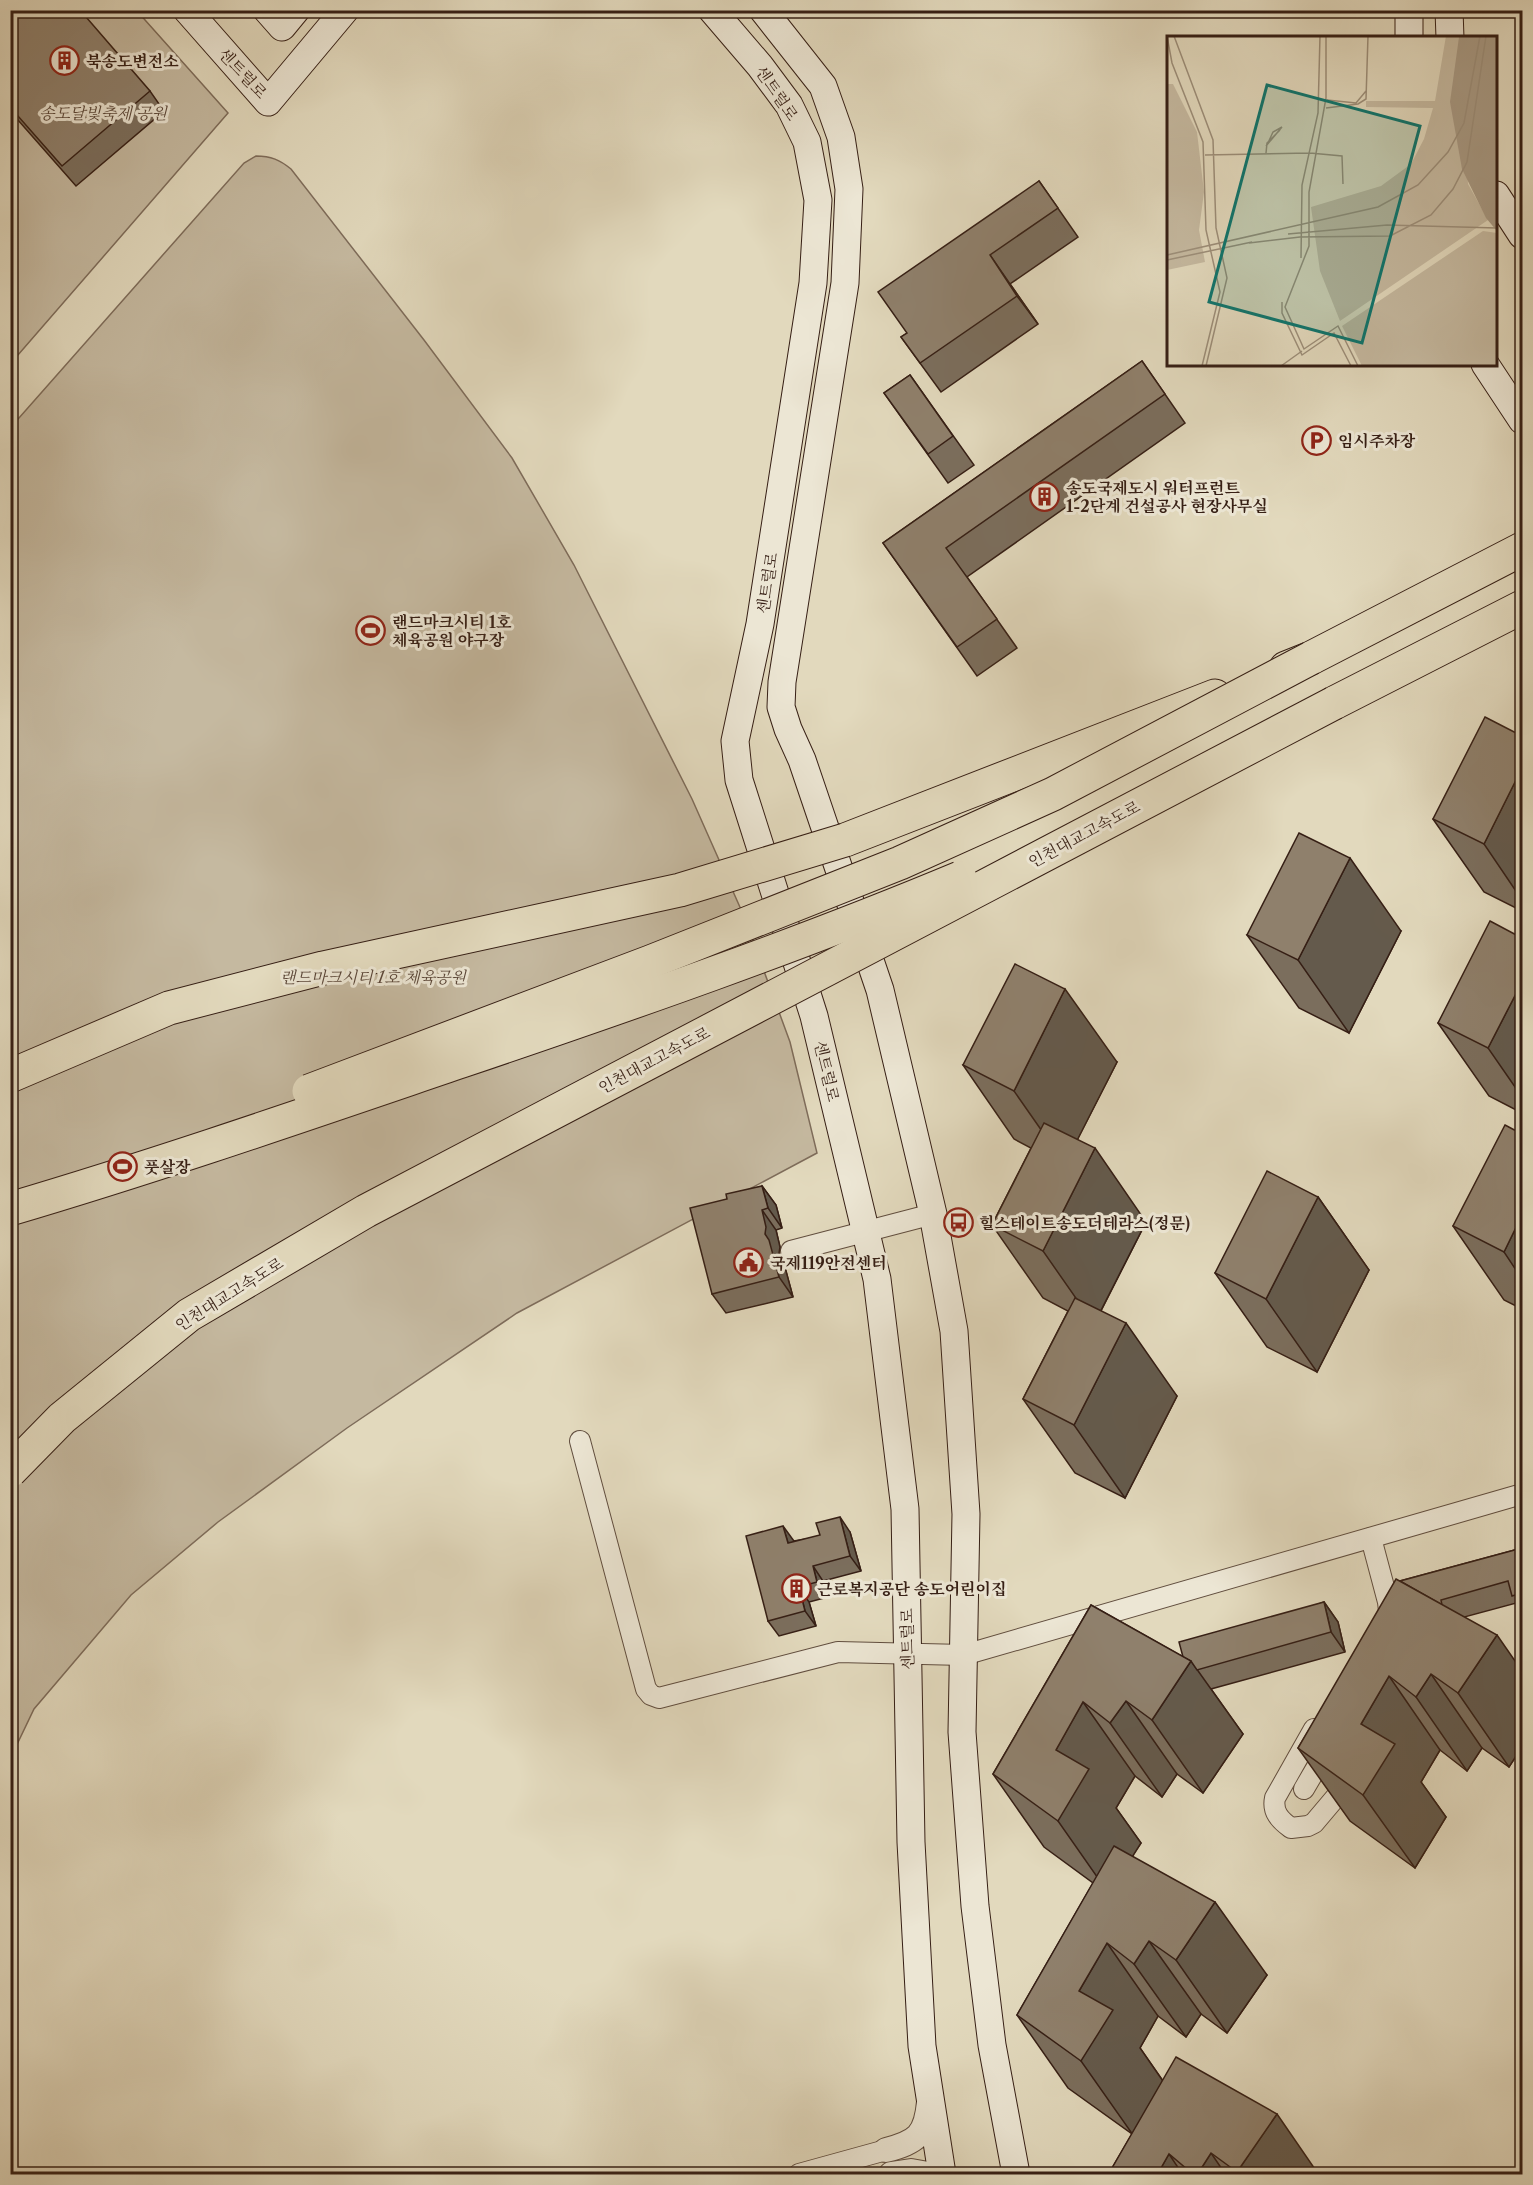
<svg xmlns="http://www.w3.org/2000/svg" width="1533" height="2185" font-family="'Libre Caslon Text','Noto Serif KR',serif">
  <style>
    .green { fill: #c5b9a0; stroke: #7e6c5a; stroke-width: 1.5 }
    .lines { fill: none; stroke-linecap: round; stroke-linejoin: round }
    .minor-casing { stroke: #614e3f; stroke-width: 22 }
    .tertiary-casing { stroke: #614e3f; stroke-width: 26 }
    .secondary-casing { stroke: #361f15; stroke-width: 29 }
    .motorway-casing { stroke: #361f15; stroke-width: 35 }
    .minor { stroke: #ece6d4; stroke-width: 20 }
    .tertiary { stroke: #ece6d4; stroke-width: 24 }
    .secondary { stroke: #ece6d4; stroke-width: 27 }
    .motorway { stroke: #e2d9bd; stroke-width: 33 }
    .motorway-bridge-casing { stroke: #361f15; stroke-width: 35; stroke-linecap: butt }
    .motorway-bridge { stroke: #e2d9bd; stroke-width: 33 }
    .wall { fill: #7b6e5d; stroke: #361f15; stroke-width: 1.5 }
    .shaded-wall { fill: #645a4c; stroke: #361f15; stroke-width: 1.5 }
    .building { fill: #8f806c; stroke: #361f15; stroke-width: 1.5 }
    .labels { text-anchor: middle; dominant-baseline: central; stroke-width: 6; stroke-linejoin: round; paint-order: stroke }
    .poi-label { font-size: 16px; font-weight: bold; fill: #361f15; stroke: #ece6d4; text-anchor: start }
    .street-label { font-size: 16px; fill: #361f15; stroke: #ece6d4 }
    .park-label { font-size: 16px; font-style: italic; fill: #5a4638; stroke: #ece6d4 }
    .inset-road { fill: none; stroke: #9d8f7a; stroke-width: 1.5 }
    .view { fill: #0f766e; fill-opacity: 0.15; stroke: #0f766e; stroke-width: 3 }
    .inset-edge { fill: none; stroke: #361f15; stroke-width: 3 }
  </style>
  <rect width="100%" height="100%" fill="#e2d9bd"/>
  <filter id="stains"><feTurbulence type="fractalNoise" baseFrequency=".00333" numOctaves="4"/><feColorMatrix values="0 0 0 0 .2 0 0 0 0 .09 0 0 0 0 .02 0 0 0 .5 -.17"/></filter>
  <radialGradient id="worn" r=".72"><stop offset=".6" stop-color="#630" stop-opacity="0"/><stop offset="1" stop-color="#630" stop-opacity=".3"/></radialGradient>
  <g class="green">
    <polygon points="11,11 137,11 228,113 11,363"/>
    <path d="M256 156C271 156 280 160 291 169L424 340 512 458 574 565 692 799 743 914 790 1042 817 1153 517 1313 347 1428 218 1522 131 1595 34 1709 11 1757V427L244 163Z"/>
  </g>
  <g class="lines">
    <defs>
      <g id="minor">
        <polyline points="791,1251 933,1214"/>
        <polyline points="580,1441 646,1689 651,1695 659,1698 838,1652 964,1655 1522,1494"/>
        <polyline points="1371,1538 1388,1602 1390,1620"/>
        <path d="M1314 1729 1275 1798C1272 1812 1280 1820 1291 1828L1308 1826 1314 1823 1341 1791 1348 1779"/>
        <polyline points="1304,1789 1328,1748"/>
        <polyline points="799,2174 886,2150"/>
      </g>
      <g id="tertiary">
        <path d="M886 2150C917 2142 926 2135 929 2102"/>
        <polyline points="891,2174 911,2171 928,2174"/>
      </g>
      <g id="secondary">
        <polyline points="187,10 268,102 345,10"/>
        <polyline points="267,10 282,27 296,10"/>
        <polyline points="712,10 760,66 789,105 807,142 818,200 813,283 760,624 735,741 739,780 814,1016 877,1279 905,1509 911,1842 922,2046 942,2174"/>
        <polyline points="763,10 823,86 841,137 849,189 845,283 782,682 781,707 788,729 802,760 880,990 933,1214 954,1331 966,1514 962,1732 975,1906 992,2045 1016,2174"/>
        <polyline points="1409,10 1409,38"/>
        <polyline points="1449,10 1450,38"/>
        <polyline points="1496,195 1522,235"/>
        <polyline points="1485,364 1522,420"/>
      </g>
      <g id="motorway">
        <polyline points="1286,668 1311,658 1522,549"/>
        <polyline points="1334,703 1522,607"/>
        <polyline points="845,840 1215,696"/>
      </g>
    </defs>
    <use href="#minor" class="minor-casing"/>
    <use href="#tertiary" class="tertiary-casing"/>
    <use href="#secondary" class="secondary-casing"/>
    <use href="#motorway" class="motorway-casing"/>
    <use href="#minor" class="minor"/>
    <use href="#tertiary" class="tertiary"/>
    <use href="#secondary" class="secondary"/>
    <use href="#motorway" class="motorway"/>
    <defs>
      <g id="motorway-bridge">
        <polyline points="10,1076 169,1008 323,968 680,890 845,840"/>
        <polyline points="309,1091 650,962 900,863 1053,794 1311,658"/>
        <path d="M10 1209C162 1164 312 1112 462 1061 630 1004 797 946 960 878"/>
        <polyline points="10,1471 62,1418 189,1315 366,1211 1334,703"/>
      </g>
    </defs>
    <use href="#motorway-bridge" class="motorway-bridge-casing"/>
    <use href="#motorway-bridge" class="motorway-bridge"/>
  </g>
  <g class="wall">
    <polygon points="10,10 150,91 164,111 76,186 10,111"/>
    <polygon points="1039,181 1078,237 1010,284 1038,324 941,392 901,337 907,333"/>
    <polygon points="1142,361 1185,423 967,577 1017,648 977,676 883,543"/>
    <polygon points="910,375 974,465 948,483 884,393"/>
    <polygon points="1522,736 1522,911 1484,892 1433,819"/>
    <polygon points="1401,931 1349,1033 1299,1008 1247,935"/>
    <polygon points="1522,938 1522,1113 1489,1096 1438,1023"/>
    <polygon points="1117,1062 1077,1140 1146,1222 1101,1311 1177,1396 1125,1498 1075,1473 1023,1399 1068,1311 1043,1298 992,1225 1031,1148 1014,1139 963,1065"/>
    <polygon points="1522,1134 1522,1309 1504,1300 1453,1226"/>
    <polygon points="762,1186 776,1205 782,1228 776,1230 780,1247 779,1253 783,1260 793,1297 726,1313 712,1294"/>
    <polygon points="1318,1197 1369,1270 1317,1372 1267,1347 1215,1273"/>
    <polygon points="850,1532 861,1571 823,1581 828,1597 809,1602 816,1626 779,1636 768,1621 794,1541"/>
    <polygon points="1522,1548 1522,1611 1516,1603 1464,1617 1522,1671 1522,1747 1509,1767 1482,1748 1467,1771 1440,1750 1421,1782 1446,1817 1415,1868 1350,1821 1298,1748 1400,1581"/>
    <polygon points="1324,1602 1338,1622 1345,1652 1211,1689 1243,1734 1203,1793 1177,1774 1162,1797 1135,1776 1116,1808 1141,1843 1132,1856 1267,1975 1227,2033 1201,2014 1186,2037 1158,2016 1140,2048 1163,2081 1319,2175 1108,2175 1132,2134 1068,2088 1017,2015 1093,1883 1044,1847 993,1774 1091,1605 1183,1657"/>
  </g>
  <g class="shaded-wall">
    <polygon points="990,255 1010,284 1038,324 1017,296"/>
    <polygon points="1522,768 1522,900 1484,844"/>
    <polygon points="1350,858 1401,931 1349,1033 1298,960"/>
    <polygon points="1522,982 1522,1097 1488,1048"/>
    <polygon points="1065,989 1117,1062 1065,1164 1014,1091"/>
    <polygon points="1095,1148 1146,1222 1094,1324 1043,1251"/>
    <polygon points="762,1186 776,1205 782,1228 768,1208"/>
    <polygon points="1318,1197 1369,1270 1317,1372 1266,1299"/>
    <polygon points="762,1210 776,1230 780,1247 779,1253 783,1260 793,1297 779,1277 765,1234"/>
    <polygon points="1522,1215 1522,1279 1504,1252"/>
    <polygon points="1126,1323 1177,1396 1125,1498 1074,1425"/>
    <polygon points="840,1517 850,1532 861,1571 850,1556"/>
    <polygon points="783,1526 794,1541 799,1558 788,1543"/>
    <polygon points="813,1566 823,1581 828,1597 817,1582"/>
    <polygon points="799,1587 809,1602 816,1626 805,1611"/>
    <polygon points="1324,1602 1338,1622 1345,1652 1331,1632"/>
    <polygon points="1497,1635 1522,1671 1522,1747 1509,1767 1458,1693"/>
    <polygon points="1191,1661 1243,1734 1203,1793 1152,1720"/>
    <polygon points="1431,1674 1482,1748 1467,1771 1416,1697"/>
    <polygon points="1389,1676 1440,1750 1421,1782 1446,1817 1415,1868 1363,1795 1361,1724"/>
    <polygon points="1126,1701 1177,1774 1162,1797 1110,1723"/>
    <polygon points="1083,1702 1135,1776 1116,1808 1141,1843 1109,1894 1058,1821 1056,1750"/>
    <polygon points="1215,1902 1267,1975 1227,2033 1176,1960"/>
    <polygon points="1149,1941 1201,2014 1186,2037 1134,1964"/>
    <polygon points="1107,1943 1158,2016 1140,2048 1165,2084 1133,2135 1081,2061 1079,1991"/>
    <polygon points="1277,2114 1319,2175 1239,2175 1237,2172"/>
    <polygon points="1211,2153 1226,2175 1197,2175"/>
    <polygon points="1169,2154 1183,2175 1157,2175"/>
  </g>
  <g class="building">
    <polygon points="10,10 80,10 150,91 62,166 10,107"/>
    <polygon points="1039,181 1058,208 990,255 1017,296 920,363 901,337 907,333 878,292"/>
    <polygon points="1142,361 1165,394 946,548 997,619 957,647 883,543"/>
    <polygon points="910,375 953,436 928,454 884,393"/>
    <polygon points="1485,717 1522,736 1522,768 1484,844 1433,819"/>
    <polygon points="1299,833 1350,858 1298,960 1247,935"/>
    <polygon points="1490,921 1522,938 1522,982 1488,1048 1438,1023"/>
    <polygon points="1015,964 1065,989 1014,1091 963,1065"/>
    <polygon points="1044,1123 1095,1148 1043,1251 992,1225"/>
    <polygon points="1505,1125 1522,1134 1522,1215 1504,1252 1453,1226"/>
    <polygon points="1267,1171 1318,1197 1266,1299 1215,1273"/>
    <polygon points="762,1186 768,1208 762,1210 766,1227 765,1234 769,1240 779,1277 712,1294 690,1208 727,1199 726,1194"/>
    <polygon points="1075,1298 1126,1323 1074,1425 1023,1399"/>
    <polygon points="840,1517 850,1556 813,1566 817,1582 799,1587 805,1611 768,1621 746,1536 783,1526 788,1543 820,1535 816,1523"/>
    <polygon points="1522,1548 1522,1593 1512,1596 1508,1581 1441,1600 1442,1605 1400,1581"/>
    <polygon points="1396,1579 1497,1635 1458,1693 1431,1674 1416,1697 1389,1676 1361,1724 1395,1744 1363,1795 1298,1748"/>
    <polygon points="1324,1602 1331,1632 1197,1670 1191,1661 1183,1657 1179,1642"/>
    <polygon points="1091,1605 1191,1661 1152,1720 1126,1701 1110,1723 1083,1702 1056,1750 1089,1769 1058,1821 993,1774"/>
    <polygon points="1114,1846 1215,1902 1176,1960 1149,1941 1134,1964 1107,1943 1079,1991 1113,2010 1081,2061 1017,2015"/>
    <polygon points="1176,2057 1277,2114 1237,2172 1211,2153 1197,2175 1194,2175 1169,2154 1157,2175 1108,2175"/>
  </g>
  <defs>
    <symbol id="building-ring" viewBox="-11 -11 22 22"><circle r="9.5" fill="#ece6d4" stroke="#8f2418" stroke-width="1.5"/><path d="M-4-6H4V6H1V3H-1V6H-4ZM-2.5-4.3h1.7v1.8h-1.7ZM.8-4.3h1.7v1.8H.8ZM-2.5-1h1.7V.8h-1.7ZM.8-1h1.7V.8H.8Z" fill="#8f2418"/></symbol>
    <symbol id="parking-ring" viewBox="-11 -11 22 22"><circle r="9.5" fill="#ece6d4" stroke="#8f2418" stroke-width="1.5"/><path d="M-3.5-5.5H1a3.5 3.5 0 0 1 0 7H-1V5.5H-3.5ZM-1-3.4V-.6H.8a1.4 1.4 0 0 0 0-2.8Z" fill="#8f2418"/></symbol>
    <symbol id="stadium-ring" viewBox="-11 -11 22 22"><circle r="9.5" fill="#ece6d4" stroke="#8f2418" stroke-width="1.5"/><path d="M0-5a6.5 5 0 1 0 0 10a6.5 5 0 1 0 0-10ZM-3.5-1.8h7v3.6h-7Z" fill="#8f2418"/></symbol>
    <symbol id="bus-ring" viewBox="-11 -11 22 22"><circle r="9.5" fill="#ece6d4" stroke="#8f2418" stroke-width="1.5"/><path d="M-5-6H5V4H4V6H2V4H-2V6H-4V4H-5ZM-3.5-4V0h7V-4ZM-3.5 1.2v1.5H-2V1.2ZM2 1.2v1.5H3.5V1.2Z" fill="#8f2418"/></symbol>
    <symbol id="civic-ring" viewBox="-11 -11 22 22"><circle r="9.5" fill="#ece6d4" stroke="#8f2418" stroke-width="1.5"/><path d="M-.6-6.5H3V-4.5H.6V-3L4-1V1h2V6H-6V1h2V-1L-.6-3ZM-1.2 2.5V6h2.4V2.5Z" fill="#8f2418"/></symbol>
  </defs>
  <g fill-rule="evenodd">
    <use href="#building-ring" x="48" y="44" width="33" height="33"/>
    <use href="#parking-ring" x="1300" y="424" width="33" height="33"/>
    <use href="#building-ring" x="1028" y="480" width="33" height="33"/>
    <use href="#stadium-ring" x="354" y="614" width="33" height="33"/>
    <use href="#stadium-ring" x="106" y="1150" width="33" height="33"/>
    <use href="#bus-ring" x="942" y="1206" width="33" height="33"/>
    <use href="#civic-ring" x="732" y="1246" width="33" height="33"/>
    <use href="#building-ring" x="780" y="1572" width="33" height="33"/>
  </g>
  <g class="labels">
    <g class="poi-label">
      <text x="86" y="61">북송도변전소</text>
      <text x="1338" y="441">임시주차장</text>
      <text x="1066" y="488">송도국제도시 워터프런트<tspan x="1066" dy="18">1-2단계 건설공사 현장사무실</tspan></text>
      <text x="392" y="622">랜드마크시티 1호<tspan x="392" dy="18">체육공원 야구장</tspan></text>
      <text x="144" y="1167">풋살장</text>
      <text x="979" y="1223">힐스테이트송도더테라스(정문)</text>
      <text x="770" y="1263">국제119안전센터</text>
      <text x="817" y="1589">근로복지공단 송도어린이집</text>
    </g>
    <g class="street-label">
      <text transform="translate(243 73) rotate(47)">센트럴로</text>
      <text transform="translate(777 93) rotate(56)">센트럴로</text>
      <text transform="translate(767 583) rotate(-81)">센트럴로</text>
      <text transform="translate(1084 834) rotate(-28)">인천대교고속도로</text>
      <text transform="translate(654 1060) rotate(-28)">인천대교고속도로</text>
      <text transform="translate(827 1071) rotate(77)">센트럴로</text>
      <text transform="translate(229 1294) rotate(-32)">인천대교고속도로</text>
      <text transform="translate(907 1639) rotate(-91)">센트럴로</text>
    </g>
    <g class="park-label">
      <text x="103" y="113">송도달빛축제 공원</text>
      <text x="373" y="977">랜드마크시티 1호 체육공원</text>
    </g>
  </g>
  <g transform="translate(1167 36)">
    <rect width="330" height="330" fill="#e2d9bd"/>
    <path d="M279 0H292L301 148 321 184 173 285 153 235 144 171 214 150 244 128 257 103 266 72 199 71V65H268ZM0 48H6L30 96 37 156 32 194 38 226 0 234ZM316 195 330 197V330H195L175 290Z" fill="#c5b9a0"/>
    <path d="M330 0V195L319 182 295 133 283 66 292 1Z" fill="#a89a84"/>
    <path class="inset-road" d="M0 0 5 27 36 106 39 194 53 256 35 330M7 0 46 104 49 192 60 242 39 330M159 0V62L142 156V210L118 271 137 313 171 290 191 330M160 64 189 67 199 55M159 72 191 68 199 63 201 0M99 110 115 91 106 96 100 109M99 117 100 107 113 94M38 119 143 117 175 120 176 148M121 198 220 189 330 192M82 207 133 201 223 200 264 179 286 153 300 126 319 0M0 219 211 171 251 149 281 116 297 87 313 0M134 222 135 149 151 77 153 0M0 224 85 206M115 266V277L135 319 167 297 184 330M114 330 135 315"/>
    <path class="view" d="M100 49 253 90 195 307 42 266Z"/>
    <rect width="330" height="330" class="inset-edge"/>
  </g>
  <rect width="1533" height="2185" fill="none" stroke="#e2d9bd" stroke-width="36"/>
  <rect x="12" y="12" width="1509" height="2161" fill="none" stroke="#361f15" stroke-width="3"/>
  <rect x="18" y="18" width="1497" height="2149" fill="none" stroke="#361f15" stroke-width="1.5"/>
  <rect width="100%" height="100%" filter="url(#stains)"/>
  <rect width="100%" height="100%" fill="url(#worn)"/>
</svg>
